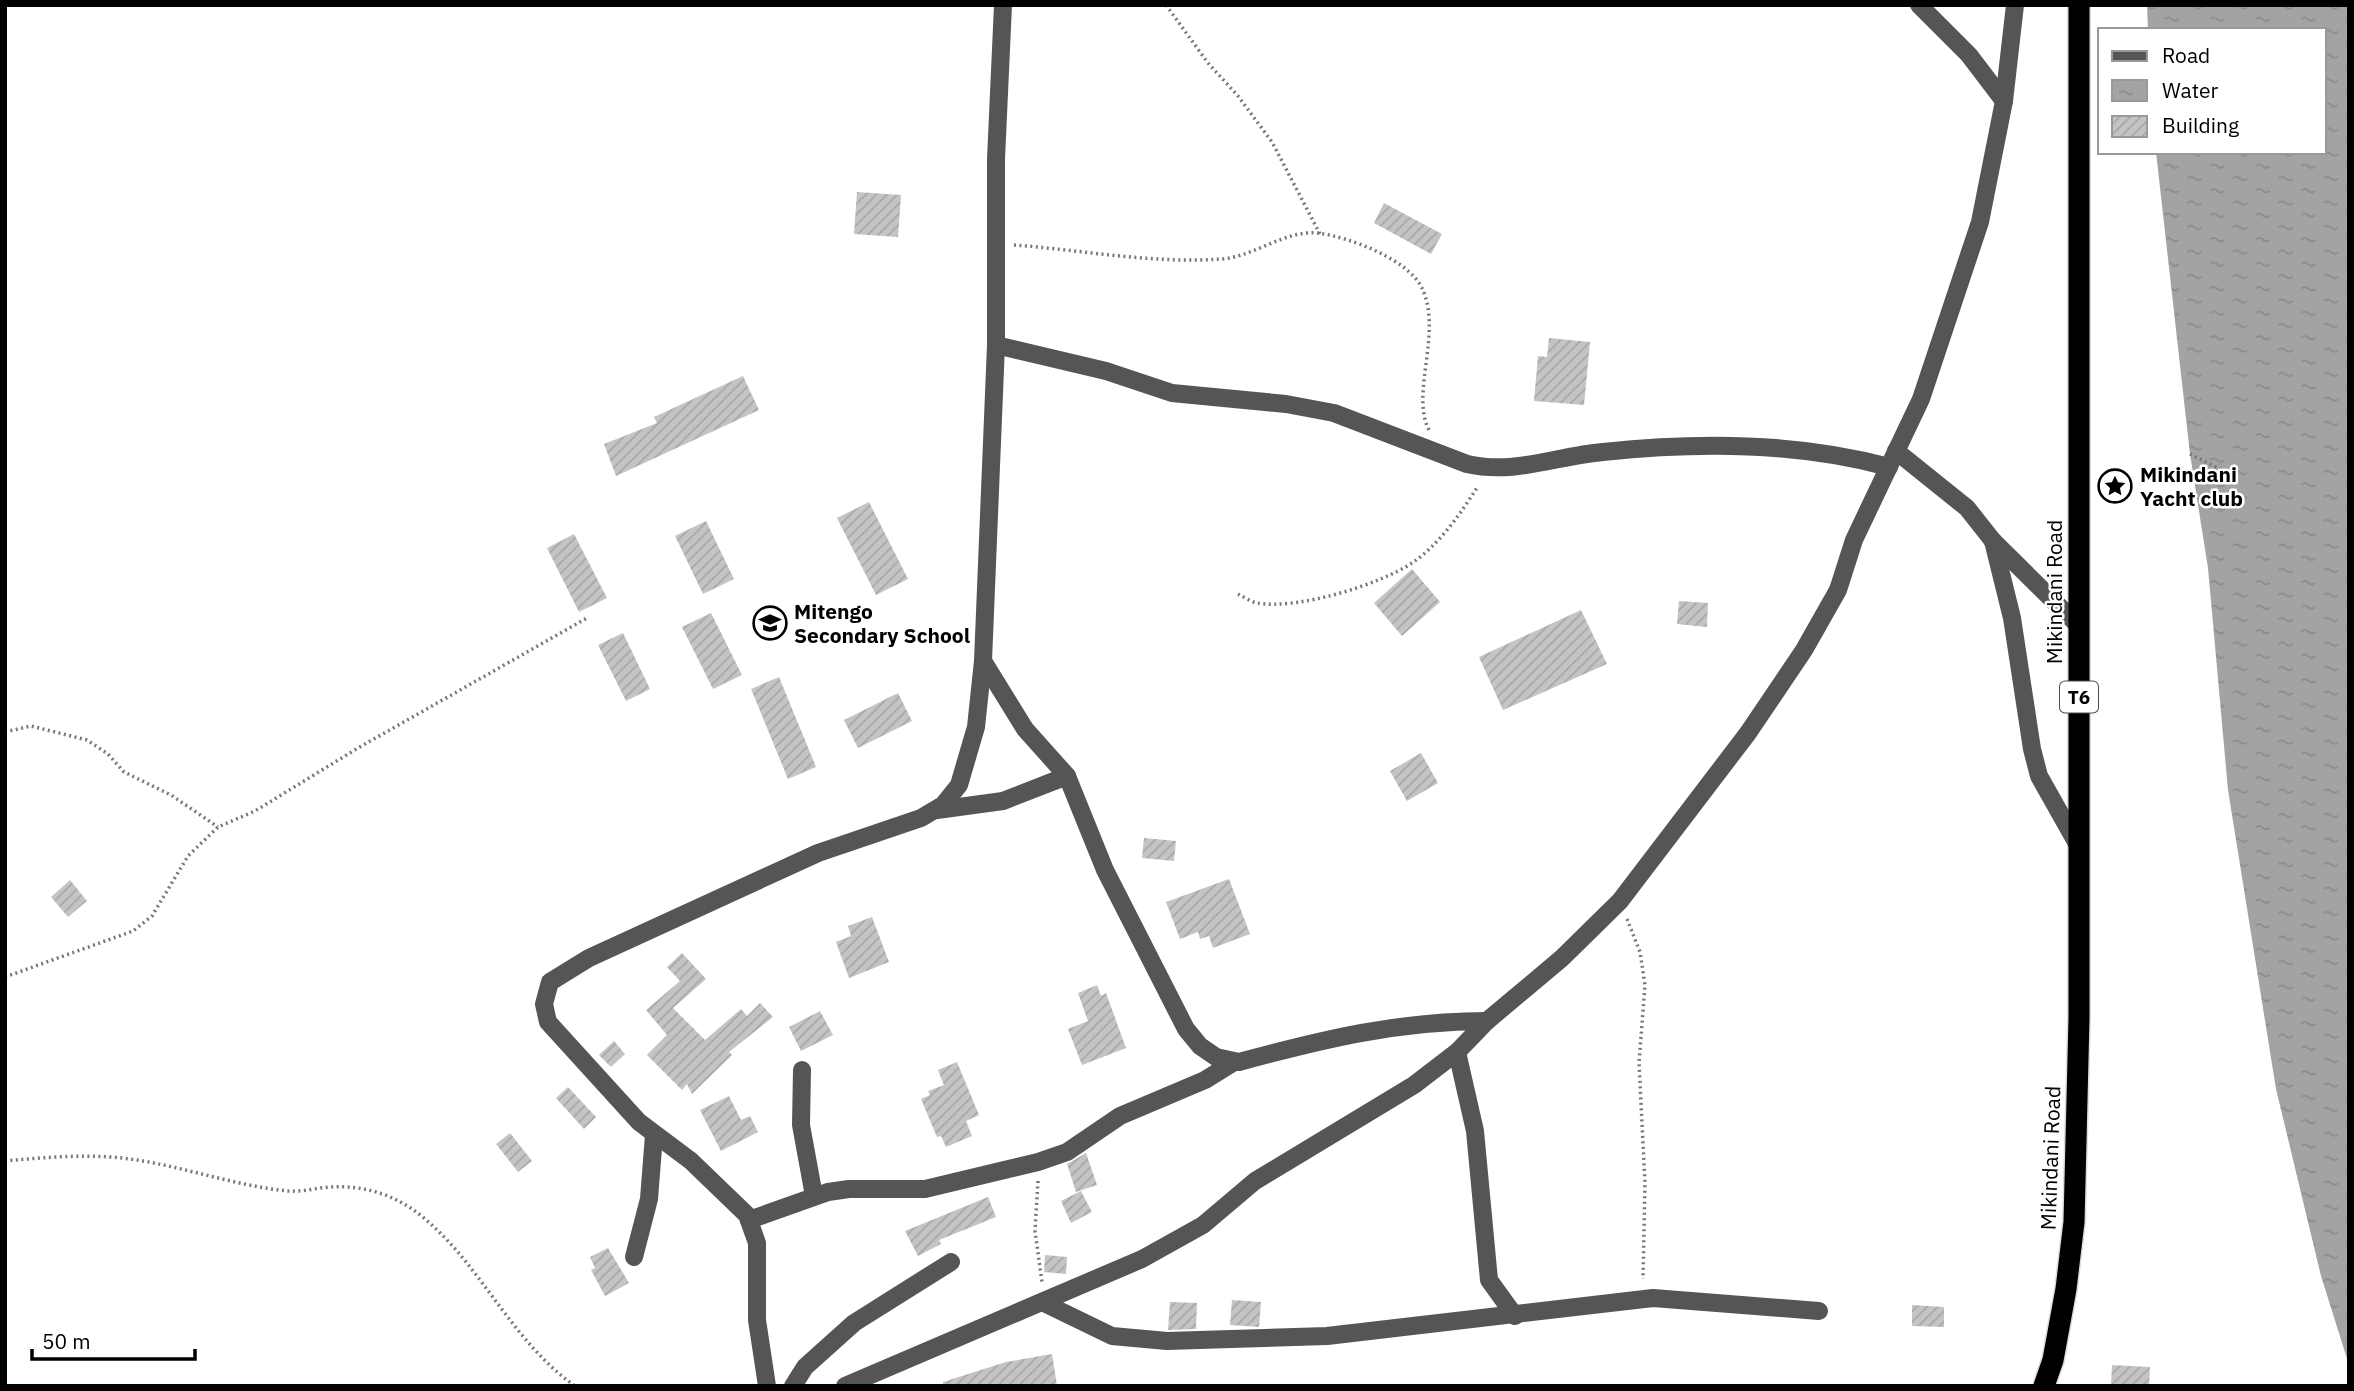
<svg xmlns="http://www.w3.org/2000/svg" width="2354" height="1391" font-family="'IBM Plex Sans',sans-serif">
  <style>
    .water { fill: url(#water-ripples) }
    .building { fill: url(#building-hatch) }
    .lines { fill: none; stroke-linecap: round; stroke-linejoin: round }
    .highway-casing { stroke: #dbdbdb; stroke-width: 24 }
    .path { stroke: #777; stroke-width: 3.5; stroke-dasharray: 2 3.5; stroke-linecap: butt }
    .minor { stroke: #555; stroke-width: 18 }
    .highway { stroke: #000; stroke-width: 21 }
    .labels { text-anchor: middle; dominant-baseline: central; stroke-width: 5; stroke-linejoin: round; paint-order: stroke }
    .shield { fill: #fff; stroke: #4c4c4c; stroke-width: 2 }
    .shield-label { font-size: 19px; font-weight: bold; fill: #000 }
    .poi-label { font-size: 21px; font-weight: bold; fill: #000; stroke: #fff; text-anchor: start }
    .street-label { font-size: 21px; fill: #000; stroke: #fff }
  </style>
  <defs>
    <pattern id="water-ripples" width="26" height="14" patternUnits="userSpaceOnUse" patternTransform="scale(1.75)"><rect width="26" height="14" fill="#a3a3a3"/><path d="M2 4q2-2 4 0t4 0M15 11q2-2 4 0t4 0" fill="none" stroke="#8b8b8b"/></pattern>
    <pattern id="building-hatch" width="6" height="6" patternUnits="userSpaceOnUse" patternTransform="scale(1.75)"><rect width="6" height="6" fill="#c4c4c4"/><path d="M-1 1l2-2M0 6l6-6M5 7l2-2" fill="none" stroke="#a7a7a7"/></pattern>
  </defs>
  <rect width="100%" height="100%" fill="#fff"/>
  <polygon class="water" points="2147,5 2349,5 2349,1365 2321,1276 2276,1089 2228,790 2208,568 2190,454 2156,152 2324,152 2324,30 2148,30"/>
  <g class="building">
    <polygon points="857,192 901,195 898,237 854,234"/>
    <polygon points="1384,203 1442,234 1431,254 1374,223"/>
    <polygon points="1549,338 1590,342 1584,405 1534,401 1538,356 1547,357"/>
    <polygon points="743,376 759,410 616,476 604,444 657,423 654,417"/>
    <polygon points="869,502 908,579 876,595 837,518"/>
    <polygon points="706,521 734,579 703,594 675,536"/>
    <polygon points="574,534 607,598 579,612 547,548"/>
    <polygon points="1412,569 1440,602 1402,636 1374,603"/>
    <polygon points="1679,601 1708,603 1707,627 1677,624"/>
    <polygon points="1581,610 1607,664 1503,710 1479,657"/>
    <polygon points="711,613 742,675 713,689 682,627"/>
    <polygon points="623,633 650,689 626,701 598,645"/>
    <polygon points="779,677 816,767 788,779 751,689"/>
    <polygon points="898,693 912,721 858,748 844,720"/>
    <polygon points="1421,753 1438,783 1407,801 1390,771"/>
    <polygon points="1144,838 1176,841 1174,861 1142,858"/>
    <polygon points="1229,879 1250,934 1213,948 1209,936 1200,939 1198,932 1180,939 1166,902"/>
    <polygon points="70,880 87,901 68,917 51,897"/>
    <polygon points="872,917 889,962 849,978 836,942 851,936 848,926"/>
    <polygon points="682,953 706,979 673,1008 705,1040 741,1009 747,1016 760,1003 773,1017 729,1052 732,1055 692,1094 687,1084 682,1090 647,1055 667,1035 646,1010 680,981 667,967"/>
    <polygon points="1097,985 1101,996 1106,993 1126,1048 1082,1065 1068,1029 1088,1021 1078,993"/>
    <polygon points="820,1011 833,1035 801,1051 789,1027"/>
    <polygon points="614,1041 625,1054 611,1067 599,1055"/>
    <polygon points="957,1062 979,1115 966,1121 972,1136 946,1147 941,1136 937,1137 921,1099 930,1095 928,1091 944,1085 938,1070"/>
    <polygon points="568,1087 596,1117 584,1129 556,1098"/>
    <polygon points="729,1096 741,1120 750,1116 758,1132 721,1151 700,1110"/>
    <polygon points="510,1133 532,1161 518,1172 496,1144"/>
    <polygon points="1086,1153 1097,1185 1076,1192 1067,1164"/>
    <polygon points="1081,1191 1092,1212 1071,1223 1061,1201"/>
    <polygon points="988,1197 996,1217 939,1240 941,1244 918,1256 905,1231"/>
    <polygon points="608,1248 629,1283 605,1296 591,1270 595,1268 590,1257"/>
    <polygon points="1045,1255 1067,1257 1066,1274 1044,1272"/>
    <polygon points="1232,1300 1261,1302 1259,1327 1230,1325"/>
    <polygon points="1170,1302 1197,1303 1196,1329 1168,1330"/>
    <polygon points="1912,1305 1944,1307 1944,1327 1912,1326"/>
    <polygon points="1052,1354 1057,1386 943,1386 943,1382 1006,1362"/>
    <polygon points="2112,1365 2150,1367 2149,1386 2111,1386"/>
  </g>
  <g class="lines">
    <defs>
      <polyline id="highway" points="2044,1386 2053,1360 2066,1289 2074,1222 2079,1018 2079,5"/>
    </defs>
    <use href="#highway" class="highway-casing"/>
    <g class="path">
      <polyline points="1166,5 1208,63 1238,96 1272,142 1320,234"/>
      <path d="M1014 245C1082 250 1153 264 1221 259 1254 257 1284 230 1318 233 1349 237 1408 259 1422 288 1443 333 1410 393 1429 430"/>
      <polyline points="2190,454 2234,476"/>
      <path d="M1238 594C1244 597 1251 602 1257 603 1297 610 1379 585 1412 563 1439 545 1461 513 1478 486"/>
      <polyline points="5,732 31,726 87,740 108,754 124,772 171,795 218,827"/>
      <polyline points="1627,919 1640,952 1645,985 1639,1063 1645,1183 1643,1279"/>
      <polyline points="5,977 133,931 152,916 188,856 218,827 255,811 358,748 587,618"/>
      <path d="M5 1161C48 1157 95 1153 137 1160 188 1168 237 1186 288 1191 302 1192 316 1188 330 1187 363 1185 393 1194 419 1214 481 1263 509 1339 575 1386"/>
      <polyline points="1038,1181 1035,1231 1042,1282"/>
    </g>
    <g class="minor">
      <polyline points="1919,5 1969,55 2004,101"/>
      <path d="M996 345 1106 371 1172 393 1286 404 1334 413 1467 464C1514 475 1556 456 1603 452 1697 442 1798 442 1889 467"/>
      <polyline points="1896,451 1967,508 1993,541 2078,625"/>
      <polyline points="1993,541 2012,618 2032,749 2039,776 2079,847"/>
      <path d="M983 661 1025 729 1067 776 1105 870 1186 1029 1200 1046 1216 1057 1239 1062C1324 1039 1399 1021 1487 1021"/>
      <polyline points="937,810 1003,801 1067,776"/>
      <polyline points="1457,1052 1475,1131 1489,1280 1515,1316"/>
      <polyline points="802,1070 801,1125 814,1196"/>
      <polyline points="749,1220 828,1192 849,1189 925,1189 1038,1162 1067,1152 1120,1116 1205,1080 1234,1062"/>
      <polyline points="634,1257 649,1199 654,1135"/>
      <polyline points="1044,1303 1112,1336 1167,1341 1327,1336 1653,1298 1819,1311"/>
      <polyline points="767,1386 757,1320 757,1243 747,1215 691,1161 639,1122 548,1022 544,1004 550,982 589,958 818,853 921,818 943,805 959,785 976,727 983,661 996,345 996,159 1003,5"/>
      <polyline points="793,1386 805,1367 854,1323 951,1262"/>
      <polyline points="845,1386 1142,1259 1203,1225 1255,1181 1414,1085 1457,1052 1487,1021 1562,958 1620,901 1748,733 1804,650 1838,590 1854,540 1921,399 1980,222 2004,101 2015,5"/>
    </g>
    <use href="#highway" class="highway"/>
  </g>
  <defs>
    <symbol id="sight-ring" viewBox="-11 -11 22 22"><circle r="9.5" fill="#fff" stroke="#000" stroke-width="1.5"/><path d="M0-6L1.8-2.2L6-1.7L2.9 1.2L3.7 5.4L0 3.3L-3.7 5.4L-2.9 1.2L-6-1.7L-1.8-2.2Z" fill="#000"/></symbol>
    <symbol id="school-ring" viewBox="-11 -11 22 22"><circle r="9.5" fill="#fff" stroke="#000" stroke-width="1.5"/><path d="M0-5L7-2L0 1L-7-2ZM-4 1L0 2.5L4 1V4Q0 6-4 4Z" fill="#000"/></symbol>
  </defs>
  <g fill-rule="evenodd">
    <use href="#sight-ring" x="2096" y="467" width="38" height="38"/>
    <use href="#school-ring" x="751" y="604" width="38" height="38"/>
  </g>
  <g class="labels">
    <rect class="shield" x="2060" y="681.5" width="38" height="31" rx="5"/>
    <g class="shield-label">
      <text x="2079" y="697">T6</text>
    </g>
    <g class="poi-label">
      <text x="2140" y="474">Mikindani<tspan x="2140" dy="24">Yacht club</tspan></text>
      <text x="794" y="611">Mitengo<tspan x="794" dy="24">Secondary School</tspan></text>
    </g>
    <g class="street-label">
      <text transform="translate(2054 592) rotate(-90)">Mikindani Road</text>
      <text transform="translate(2050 1158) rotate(-88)">Mikindani Road</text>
    </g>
  </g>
  <rect width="2354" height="1391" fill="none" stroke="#000000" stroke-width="14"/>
  <rect x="2098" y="28" width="228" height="126" fill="#ffffff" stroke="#999999" stroke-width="2"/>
  <rect x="2112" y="51" width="35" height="10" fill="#555555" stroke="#999999" stroke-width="2"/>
  <text x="2162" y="63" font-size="21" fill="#000000">Road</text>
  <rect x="2112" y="80" width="35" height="21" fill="url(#water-ripples)" stroke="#999999" stroke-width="2"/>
  <text x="2162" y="98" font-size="21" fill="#000000">Water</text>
  <rect x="2112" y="116" width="35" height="21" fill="url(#building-hatch)" stroke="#999999" stroke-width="2"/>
  <text x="2162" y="133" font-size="21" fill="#000000">Building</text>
  <path d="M32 1349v10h163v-10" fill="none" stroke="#000000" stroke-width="3.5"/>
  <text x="42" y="1349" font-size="21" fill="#000000" stroke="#ffffff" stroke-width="5" paint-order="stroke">50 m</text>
</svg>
